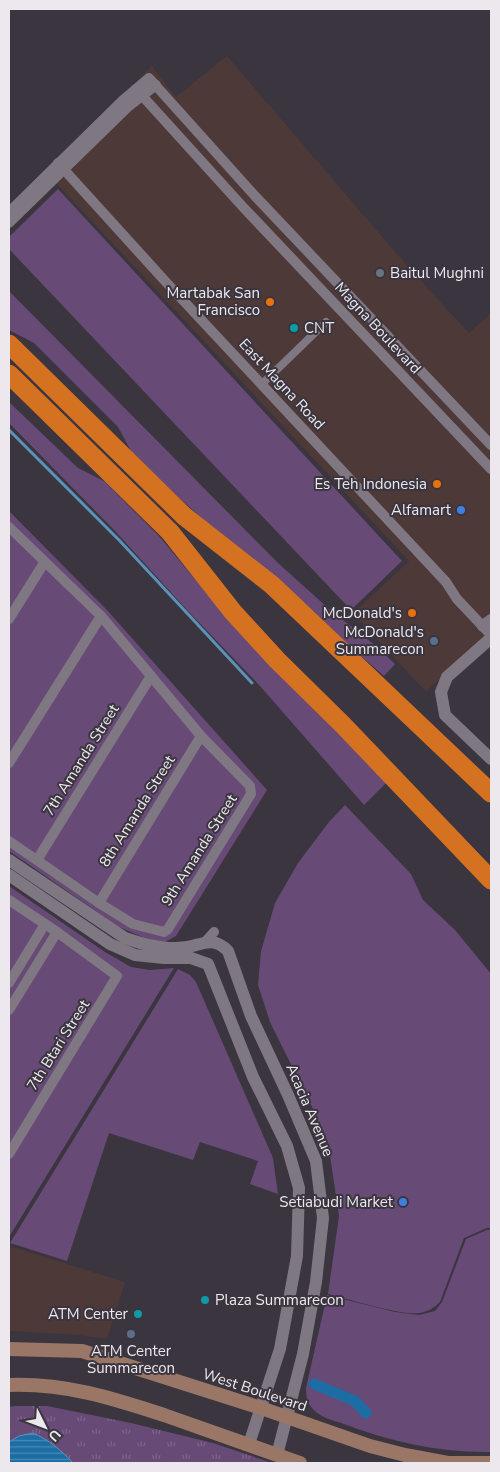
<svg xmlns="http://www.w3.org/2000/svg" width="500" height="1472" font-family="'Nunito Sans',sans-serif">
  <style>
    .commercial { fill: #4e3939 }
    .green { fill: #674a76 }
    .park { fill: url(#park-tufts) }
    .water { fill: url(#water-rules); stroke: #5b92ba }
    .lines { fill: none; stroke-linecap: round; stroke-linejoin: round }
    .stream { stroke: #5b92ba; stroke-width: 3 }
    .canal { stroke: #1d6da4; stroke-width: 11 }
    .pedestrian { stroke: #7f7883; stroke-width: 8 }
    .minor { stroke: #7f7883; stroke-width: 10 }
    .tertiary { stroke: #7f7883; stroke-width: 12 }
    .secondary { stroke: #997666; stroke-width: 14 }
    .motorway { stroke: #d57221; stroke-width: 19 }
    .worship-dot { fill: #6b7280; stroke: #3a353e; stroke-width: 2 }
    .food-dot { fill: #e8710a; stroke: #3a353e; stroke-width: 2 }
    .culture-dot { fill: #0f9aa8; stroke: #3a353e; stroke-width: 2 }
    .shop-dot { fill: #3f7fe0; stroke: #3a353e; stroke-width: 2 }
    .service-dot { fill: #5c6f8a; stroke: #3a353e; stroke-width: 2 }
    .labels { text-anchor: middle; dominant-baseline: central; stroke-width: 4; stroke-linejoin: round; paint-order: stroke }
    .poi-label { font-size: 15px; fill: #ece8ee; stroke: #3a353e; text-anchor: end }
    .street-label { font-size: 15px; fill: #ece8ee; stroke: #3a353e }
  </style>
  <defs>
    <pattern id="park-tufts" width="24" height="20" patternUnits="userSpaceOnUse" patternTransform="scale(1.25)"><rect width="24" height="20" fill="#674a76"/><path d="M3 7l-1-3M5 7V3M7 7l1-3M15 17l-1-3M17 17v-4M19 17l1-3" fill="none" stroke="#7d648a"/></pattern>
    <pattern id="water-rules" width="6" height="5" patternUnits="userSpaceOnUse" patternTransform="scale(1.25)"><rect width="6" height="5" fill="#1d6da4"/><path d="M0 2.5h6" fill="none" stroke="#4989b5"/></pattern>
  </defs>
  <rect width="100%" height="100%" fill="#3a353e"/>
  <g class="commercial">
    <polygon points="227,56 409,268 469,333 491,313 491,631 426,692 353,613 409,561 45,171 152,66 176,97"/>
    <polygon points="9,1246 125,1282 107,1339 79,1335 9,1331"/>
  </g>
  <g class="green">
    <polygon points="58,189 402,561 351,610 9,249 9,237"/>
    <polygon points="9,291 278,563 328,608 376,646 395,664 384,676 202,519 132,453 118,427 34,343 9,330"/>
    <polygon points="9,402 78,468 104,481 159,536 222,612 388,781 364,805 260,686 186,609 115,531 9,423"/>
    <polygon points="9,511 107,610 267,790 176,936 165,942 155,941 140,936 119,927 9,851"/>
    <path d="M345 805 411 874 423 900 455 930 491 974V1228H487L464 1238 440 1302C434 1308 429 1311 420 1313 402 1316 349 1299 328 1294L339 1216 329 1149 313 1109 270 1022 258 985 261 951 275 903 298 863 329 822Z"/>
    <polygon points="9,886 105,952 131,967 150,970 174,968 9,1237"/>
    <polygon points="178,969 190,975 196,982 273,1158 278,1194 250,1184 258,1161 200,1142 193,1160 109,1133 67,1261 10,1243"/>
    <path d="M487 1230H491V1452C440 1453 392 1442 344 1424 335 1421 323 1418 316 1412 308 1405 306 1399 306 1388L327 1295 395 1312 419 1315 435 1311 442 1302 466 1239Z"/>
  </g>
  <polygon class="park" points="15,1406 47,1406 131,1423 213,1443 272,1463 9,1463 9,1407"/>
  <path class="water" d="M33 1433C49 1440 61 1450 73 1463H9V1442L19 1436Z"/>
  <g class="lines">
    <polyline class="stream" points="9,430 119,540 252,683"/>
    <polyline class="canal" points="314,1384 355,1401 366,1413"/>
    <polyline class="pedestrian" points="262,384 326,322"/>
    <g class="minor">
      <polyline points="136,89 243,207 491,469"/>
      <polyline points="58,163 165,281 446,582 457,599 491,635"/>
      <polyline points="9,212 123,100 149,78 255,196 491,445"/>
      <polyline points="9,223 129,106 156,85"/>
      <polyline points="9,527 101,616 201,736 250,786 251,794 168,929 164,932 133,924 99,903 9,841"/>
      <polyline points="9,619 44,563"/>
      <polyline points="9,763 101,616"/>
      <polyline points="37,860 151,676"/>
      <polyline points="9,900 57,932 117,976 9,1154"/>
      <polyline points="99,903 201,736"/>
      <polyline points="206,941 214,932"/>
      <polyline points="9,983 45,924"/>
      <polyline points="9,1010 57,932"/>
    </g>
    <g class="tertiary">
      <polyline points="483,626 491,620"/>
      <polyline points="491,638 447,677 441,692 445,715 491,759"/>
      <path d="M9 860 125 938C139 943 153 947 168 948 175 948 185 948 192 946 207 942 215 938 228 951L251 1016 288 1095 316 1161 323 1218 316 1282 303 1354 277 1455"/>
      <polyline points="9,875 110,944 135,955 164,958 191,958 208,964 253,1077 287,1146 299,1188 297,1256 280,1349 249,1444"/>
    </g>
    <g class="secondary">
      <polyline points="9,1349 82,1351 261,1408 370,1446 405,1455 448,1463 491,1463"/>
      <path d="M9 1385C65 1383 112 1398 164 1415 210 1431 255 1447 300 1463"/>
    </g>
    <g class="motorway">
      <polyline points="9,344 184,516 272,585 491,793"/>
      <polyline points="9,374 170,532 233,612 277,660 343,725 491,880"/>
    </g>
  </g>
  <circle class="worship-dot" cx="380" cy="273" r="5"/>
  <g class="food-dot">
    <circle cx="270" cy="302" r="5"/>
    <circle cx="437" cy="484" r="5"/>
    <circle cx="412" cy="613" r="5"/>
  </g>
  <g class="culture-dot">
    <circle cx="294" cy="328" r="5"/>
    <circle cx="205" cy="1300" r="5"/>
    <circle cx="138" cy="1314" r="5"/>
  </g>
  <g class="shop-dot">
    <circle cx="461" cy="510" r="5"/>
    <circle cx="403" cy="1202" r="5"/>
  </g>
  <g class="service-dot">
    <circle cx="434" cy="641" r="5"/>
    <circle cx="131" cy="1334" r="5"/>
  </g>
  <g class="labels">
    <g class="poi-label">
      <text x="390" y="273" text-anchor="start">Baitul Mughni</text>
      <text x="260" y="293">Martabak San<tspan x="260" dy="17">Francisco</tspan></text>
      <text x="304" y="328" text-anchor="start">CNT</text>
      <text x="427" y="484">Es Teh Indonesia</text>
      <text x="451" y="510">Alfamart</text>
      <text x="402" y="613">McDonald's</text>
      <text x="424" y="632">McDonald's<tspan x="424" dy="17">Summarecon</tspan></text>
      <text x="393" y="1202">Setiabudi Market</text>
      <text x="215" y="1300" text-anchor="start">Plaza Summarecon</text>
      <text x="128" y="1314">ATM Center</text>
      <text x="131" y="1351" text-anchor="middle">ATM Center<tspan x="131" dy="17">Summarecon</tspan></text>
    </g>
    <g class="street-label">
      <text transform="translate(378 328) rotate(47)">Magna Boulevard</text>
      <text transform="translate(282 384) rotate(47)">East Magna Road</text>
      <text transform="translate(81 760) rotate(-58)">7th Amanda Street</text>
      <text transform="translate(137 811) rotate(-58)">8th Amanda Street</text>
      <text transform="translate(199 850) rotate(-58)">9th Amanda Street</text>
      <text transform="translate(58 1045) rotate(-58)">7th Btari Street</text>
      <text transform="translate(310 1110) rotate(67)">Acacia Avenue</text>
      <text transform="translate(255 1390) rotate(18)">West Boulevard</text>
    </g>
  </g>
  <rect width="500" height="1472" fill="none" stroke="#ece8ee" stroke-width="20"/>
  <g transform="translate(45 1427) rotate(132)" stroke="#3a353e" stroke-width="4" paint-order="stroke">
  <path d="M0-4L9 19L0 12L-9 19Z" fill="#ece8ee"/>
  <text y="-8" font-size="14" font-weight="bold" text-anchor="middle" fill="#ece8ee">U</text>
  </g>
</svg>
